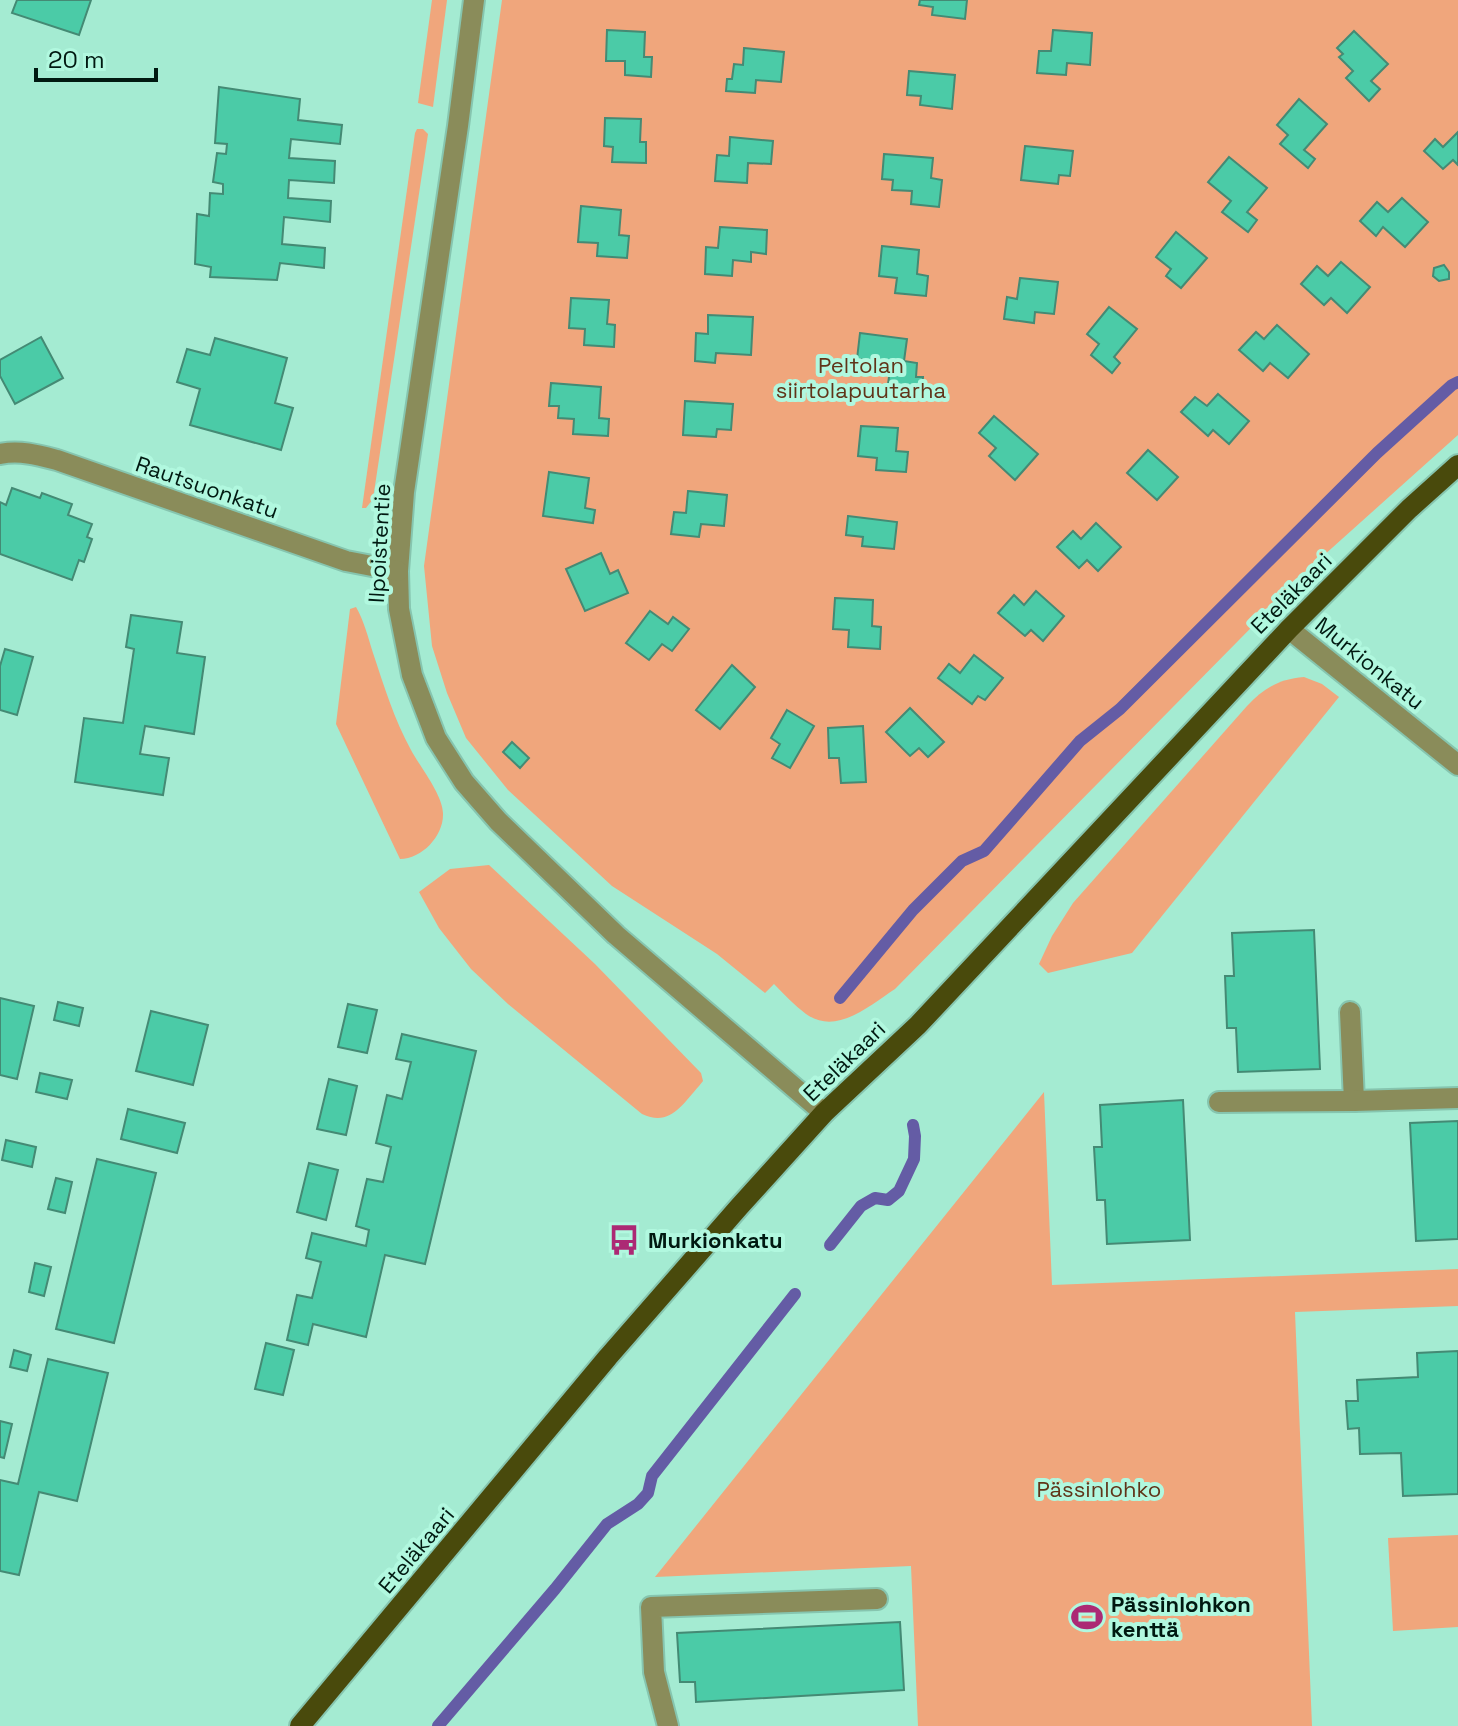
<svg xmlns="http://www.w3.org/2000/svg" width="1458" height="1726" font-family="'Space Grotesk',sans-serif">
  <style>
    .green { fill: #f0a67c }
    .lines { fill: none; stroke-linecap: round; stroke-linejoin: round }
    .stream { stroke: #645ca5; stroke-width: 12 }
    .building { fill: #4bcba7; stroke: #448a74; stroke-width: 2 }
    .minor-casing { stroke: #86c5af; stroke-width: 24 }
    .major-casing { stroke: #86c5af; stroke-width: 24 }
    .minor { stroke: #8a8c5a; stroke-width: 20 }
    .major { stroke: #494a0c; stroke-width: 20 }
    .labels { text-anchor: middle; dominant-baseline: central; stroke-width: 8; stroke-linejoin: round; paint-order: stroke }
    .park-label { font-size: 22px; fill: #603419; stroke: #b1f8df }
    .street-label { font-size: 22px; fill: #001911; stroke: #b1f8df }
    .poi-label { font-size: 22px; font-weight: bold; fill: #001911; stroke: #b1f8df; text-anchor: start }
  </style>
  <rect width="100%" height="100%" fill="#a4ebd2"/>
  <g class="green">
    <polygon points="432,0 447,0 433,107 418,103"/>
    <path d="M502 0H1458V435L1313 565 895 989C870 1005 837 1036 806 1014 794 1005 784 994 774 984L765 993 717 954 612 886 508 790 466 738 447 693 432 646 424 566Z"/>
    <polygon points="417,129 423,129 428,134 373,499 366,508 362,508 415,133"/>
    <path d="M356 607C364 621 368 637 373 653 384 686 394 719 411 750 420 767 444 796 443 815 443 836 422 859 400 859L336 724 350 609Z"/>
    <path d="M1304 677 1322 684 1339 697 1132 953 1048 973 1039 964 1052 936 1073 903 1247 706C1264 688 1279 679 1304 677Z"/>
    <path d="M489 865 595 964 701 1073 703 1081 699 1086C682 1105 670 1127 642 1114L508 1004 471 969 439 928 419 892 450 869Z"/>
    <polygon points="1044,1092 1052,1285 1458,1269 1458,1306 1295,1312 1312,1726 918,1726 911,1566 655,1577"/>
    <polygon points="1458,1535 1458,1627 1393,1631 1388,1538"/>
  </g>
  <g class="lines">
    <g class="stream">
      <polyline points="840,998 913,910 962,861 984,851 1080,741 1120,709 1377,453 1452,385 1458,382"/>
      <polyline points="830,1245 861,1206 875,1198 888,1200 899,1191 914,1159 915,1136 913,1125"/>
      <polyline points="438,1726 555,1589 607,1524 638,1504 648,1493 652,1476 795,1294"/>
    </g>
  </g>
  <g class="building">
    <polygon points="17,0 91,0 79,35 12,13"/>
    <polygon points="920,0 967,0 965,19 932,15 933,7 919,5"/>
    <polygon points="607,30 645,32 644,57 652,57 651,77 625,75 625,61 606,61"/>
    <polygon points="1053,30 1092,33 1090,65 1067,63 1066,75 1037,73 1039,51 1051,51"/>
    <polygon points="1354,31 1388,64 1371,81 1380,89 1369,101 1346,78 1353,71 1339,57 1343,54 1337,48"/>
    <polygon points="744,48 784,52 781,82 756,80 755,93 726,91 727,79 732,79 734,64 743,65"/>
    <polygon points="909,71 955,75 952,109 920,105 921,96 907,95"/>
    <polygon points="219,87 300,99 298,120 342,125 340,144 291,139 289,158 335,161 334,183 289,180 288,198 331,201 330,222 284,217 282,244 325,248 324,268 280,263 277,280 210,277 211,267 195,264 197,214 209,216 210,193 223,194 223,184 213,182 217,153 226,154 227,144 215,143"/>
    <polygon points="1299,99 1327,124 1304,150 1315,159 1308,168 1280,144 1288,135 1277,125"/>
    <polygon points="605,118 641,119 640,142 646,142 646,163 612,162 613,147 604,146"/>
    <polygon points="1458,132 1458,165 1453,160 1443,169 1424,151 1435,139 1443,147"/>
    <polygon points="730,137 773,141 771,164 748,163 747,183 715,181 717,155 729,156"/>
    <polygon points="1025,146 1073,151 1070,176 1059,175 1058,184 1021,180"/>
    <polygon points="884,154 933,158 931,178 942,180 939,207 911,204 912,191 892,190 893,180 882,179"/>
    <polygon points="1229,157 1267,188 1247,212 1257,220 1248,232 1222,212 1231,201 1208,182"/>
    <polygon points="1402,198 1428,222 1405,247 1383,227 1376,236 1360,221 1377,202 1388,212"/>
    <polygon points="581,206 621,210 619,235 629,236 627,258 597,256 598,243 578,242"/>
    <polygon points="720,227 767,230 766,254 751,252 751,262 733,260 732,276 705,274 706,247 718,248"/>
    <polygon points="1176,232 1207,258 1181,288 1166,276 1171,269 1156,257"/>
    <polygon points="882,246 919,250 917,274 928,276 926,296 895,293 897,278 879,276"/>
    <polygon points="1341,262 1370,287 1347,313 1331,298 1324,305 1301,284 1317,266 1328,276"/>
    <polygon points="1444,265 1449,272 1449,279 1439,281 1433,276 1434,268"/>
    <polygon points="1020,278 1058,282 1054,314 1035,312 1034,323 1004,319 1007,297 1017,299"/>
    <polygon points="571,298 609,300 607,324 615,325 614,347 584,345 585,329 569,328"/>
    <polygon points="1109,307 1137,329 1114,357 1120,363 1112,373 1091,355 1099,344 1087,334"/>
    <polygon points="708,315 753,317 751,355 716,353 715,363 695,361 696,333 708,334"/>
    <polygon points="1277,325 1309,354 1288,378 1270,363 1263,371 1239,350 1256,332 1264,339"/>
    <polygon points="860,333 907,339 904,361 917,363 916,377 923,377 922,389 888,384 890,370 874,368 874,361 857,359"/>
    <polygon points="41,337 63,378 15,404 0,376 0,360"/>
    <polygon points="215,338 287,358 275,403 293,408 281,450 190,425 200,389 177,382 187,349 210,355"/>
    <polygon points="551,383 601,387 599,418 609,419 608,436 573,434 574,419 558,418 559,406 549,406"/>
    <polygon points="1218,394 1249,421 1229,444 1213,430 1208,436 1181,412 1195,397 1207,406"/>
    <polygon points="685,401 733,404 731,430 717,429 716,437 683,435"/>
    <polygon points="994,416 1038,454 1015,480 989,456 996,448 979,433"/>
    <polygon points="861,426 898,428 896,451 908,452 906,472 876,470 877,458 858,456"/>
    <polygon points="1148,450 1178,477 1157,500 1127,473"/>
    <polygon points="549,472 589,478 585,508 595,510 593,523 543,516"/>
    <polygon points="12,488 40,498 42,493 72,504 68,515 92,524 87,537 92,539 84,562 79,560 72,580 0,554 0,502 6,505"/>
    <polygon points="688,491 727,495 724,526 701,524 699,537 671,534 674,512 686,513"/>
    <polygon points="848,516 897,522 894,549 862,546 863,537 846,535"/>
    <polygon points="1096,523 1121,547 1098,571 1087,560 1079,568 1057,547 1073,531 1081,539"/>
    <polygon points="601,553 610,574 618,570 628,593 585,611 566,569"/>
    <polygon points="1036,591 1064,616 1043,641 1031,630 1025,636 998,613 1014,595 1024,605"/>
    <polygon points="835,598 873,600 872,626 881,627 880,649 848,647 849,630 833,629"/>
    <polygon points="650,611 668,624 673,617 689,629 672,651 662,644 649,660 626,643"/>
    <polygon points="131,615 182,622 177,653 205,657 194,734 145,726 140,754 169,758 163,795 75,782 84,718 123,723 134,649 126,647"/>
    <polygon points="5,649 33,657 17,715 0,710 0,666"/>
    <polygon points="974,655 1003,678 985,700 978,696 972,704 938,678 949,664 960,673"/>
    <polygon points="732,665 755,687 720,729 696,710"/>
    <polygon points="910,708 944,742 928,757 919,748 910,756 886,732"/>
    <polygon points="787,710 814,726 790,768 772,758 780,744 771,738"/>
    <polygon points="863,726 866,782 841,783 839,758 829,758 828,728"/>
    <polygon points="512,742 529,758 520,768 503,752"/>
    <polygon points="1314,930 1320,1069 1238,1072 1236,1028 1227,1028 1225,976 1234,976 1232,933"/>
    <polygon points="0,998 34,1006 17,1079 0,1075"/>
    <polygon points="58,1002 83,1008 79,1026 54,1020"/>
    <polygon points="348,1004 377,1010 367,1053 338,1047"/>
    <polygon points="151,1011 208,1025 193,1085 136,1071"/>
    <polygon points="402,1034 476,1051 425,1264 385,1255 366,1337 313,1324 308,1345 287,1340 297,1295 312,1298 321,1262 306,1258 312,1233 366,1246 369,1230 356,1226 367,1179 383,1182 391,1147 376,1143 387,1095 402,1099 411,1062 396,1059"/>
    <polygon points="40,1073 72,1080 67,1099 36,1092"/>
    <polygon points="329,1079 357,1086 346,1135 317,1129"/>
    <polygon points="1183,1100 1190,1240 1107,1244 1105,1200 1097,1200 1094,1147 1102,1147 1100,1105"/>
    <polygon points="128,1109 185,1123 177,1153 121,1139"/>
    <polygon points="1458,1121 1458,1239 1416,1241 1410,1123"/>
    <polygon points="6,1140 36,1147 32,1167 2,1160"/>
    <polygon points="97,1159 156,1173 114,1343 56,1329"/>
    <polygon points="309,1163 338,1170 326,1220 297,1212"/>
    <polygon points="56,1178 72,1182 65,1213 48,1209"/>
    <polygon points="35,1263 51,1267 44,1296 29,1292"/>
    <polygon points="266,1343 294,1350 283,1395 255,1389"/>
    <polygon points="14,1350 31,1355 27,1371 10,1367"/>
    <polygon points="1458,1351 1458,1494 1403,1496 1401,1453 1360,1454 1359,1428 1348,1429 1346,1401 1358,1401 1357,1380 1418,1377 1417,1353"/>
    <polygon points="48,1359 108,1373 77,1501 39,1492 19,1575 0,1571 0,1480 18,1484"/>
    <polygon points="0,1421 12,1424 4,1458 0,1457"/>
    <polygon points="900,1622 904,1690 696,1702 695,1682 680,1682 677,1633"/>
  </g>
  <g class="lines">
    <defs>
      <g id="minor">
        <polyline points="474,0 458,126 404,492 398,571 399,609 412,675 436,738 464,782 498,821 616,935 824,1113"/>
        <path d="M0 454C20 450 38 455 57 460L346 561 398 571"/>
        <polyline points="1289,629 1458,765"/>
        <polyline points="1350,1012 1354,1101"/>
        <polyline points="1219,1102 1354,1101 1458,1098"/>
        <polyline points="668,1726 654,1672 651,1607 877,1599"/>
      </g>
      <polyline id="major" points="300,1726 608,1357 739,1207 824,1113 918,1025 1289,629 1409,509 1458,465"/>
    </defs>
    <use href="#minor" class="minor-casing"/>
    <use href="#major" class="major-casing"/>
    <use href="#minor" class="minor"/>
    <use href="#major" class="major"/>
  </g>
  <defs>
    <symbol id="bus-bare" viewBox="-9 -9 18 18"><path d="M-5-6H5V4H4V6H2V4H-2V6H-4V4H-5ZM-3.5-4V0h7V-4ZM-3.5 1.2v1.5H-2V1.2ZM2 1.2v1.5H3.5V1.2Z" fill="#ac2974" stroke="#b1f8df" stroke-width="2.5" paint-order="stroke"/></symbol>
    <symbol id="stadium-bare" viewBox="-9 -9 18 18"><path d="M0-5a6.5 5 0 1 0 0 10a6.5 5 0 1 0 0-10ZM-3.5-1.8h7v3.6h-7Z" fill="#ac2974" stroke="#b1f8df" stroke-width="2.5" paint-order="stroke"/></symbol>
  </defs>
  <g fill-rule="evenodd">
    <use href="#bus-bare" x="602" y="1218" width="44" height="44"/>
    <use href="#stadium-bare" x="1065" y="1595" width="44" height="44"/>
  </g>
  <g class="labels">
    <g class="park-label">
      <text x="861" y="365">Peltolan<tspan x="861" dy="25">siirtolapuutarha</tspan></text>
      <text x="1099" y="1489">Pässinlohko</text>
    </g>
    <g class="street-label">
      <text transform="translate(207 487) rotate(19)">Rautsuonkatu</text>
      <text transform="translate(379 543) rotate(-87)">Ilpoistentie</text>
      <text transform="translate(1291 593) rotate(-45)">Eteläkaari</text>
      <text transform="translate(1370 663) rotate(39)">Murkionkatu</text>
      <text transform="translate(844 1061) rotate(-44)">Eteläkaari</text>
      <text transform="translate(416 1550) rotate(-50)">Eteläkaari</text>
    </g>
    <g class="poi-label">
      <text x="648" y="1240">Murkionkatu</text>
      <text x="1111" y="1604">Pässinlohkon<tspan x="1111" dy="25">kenttä</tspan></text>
    </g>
  </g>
  <path d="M36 68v12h120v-12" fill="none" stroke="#001911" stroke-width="4"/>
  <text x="48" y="68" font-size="24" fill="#001911" stroke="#b1f8df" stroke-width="6" paint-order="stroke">20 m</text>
</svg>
